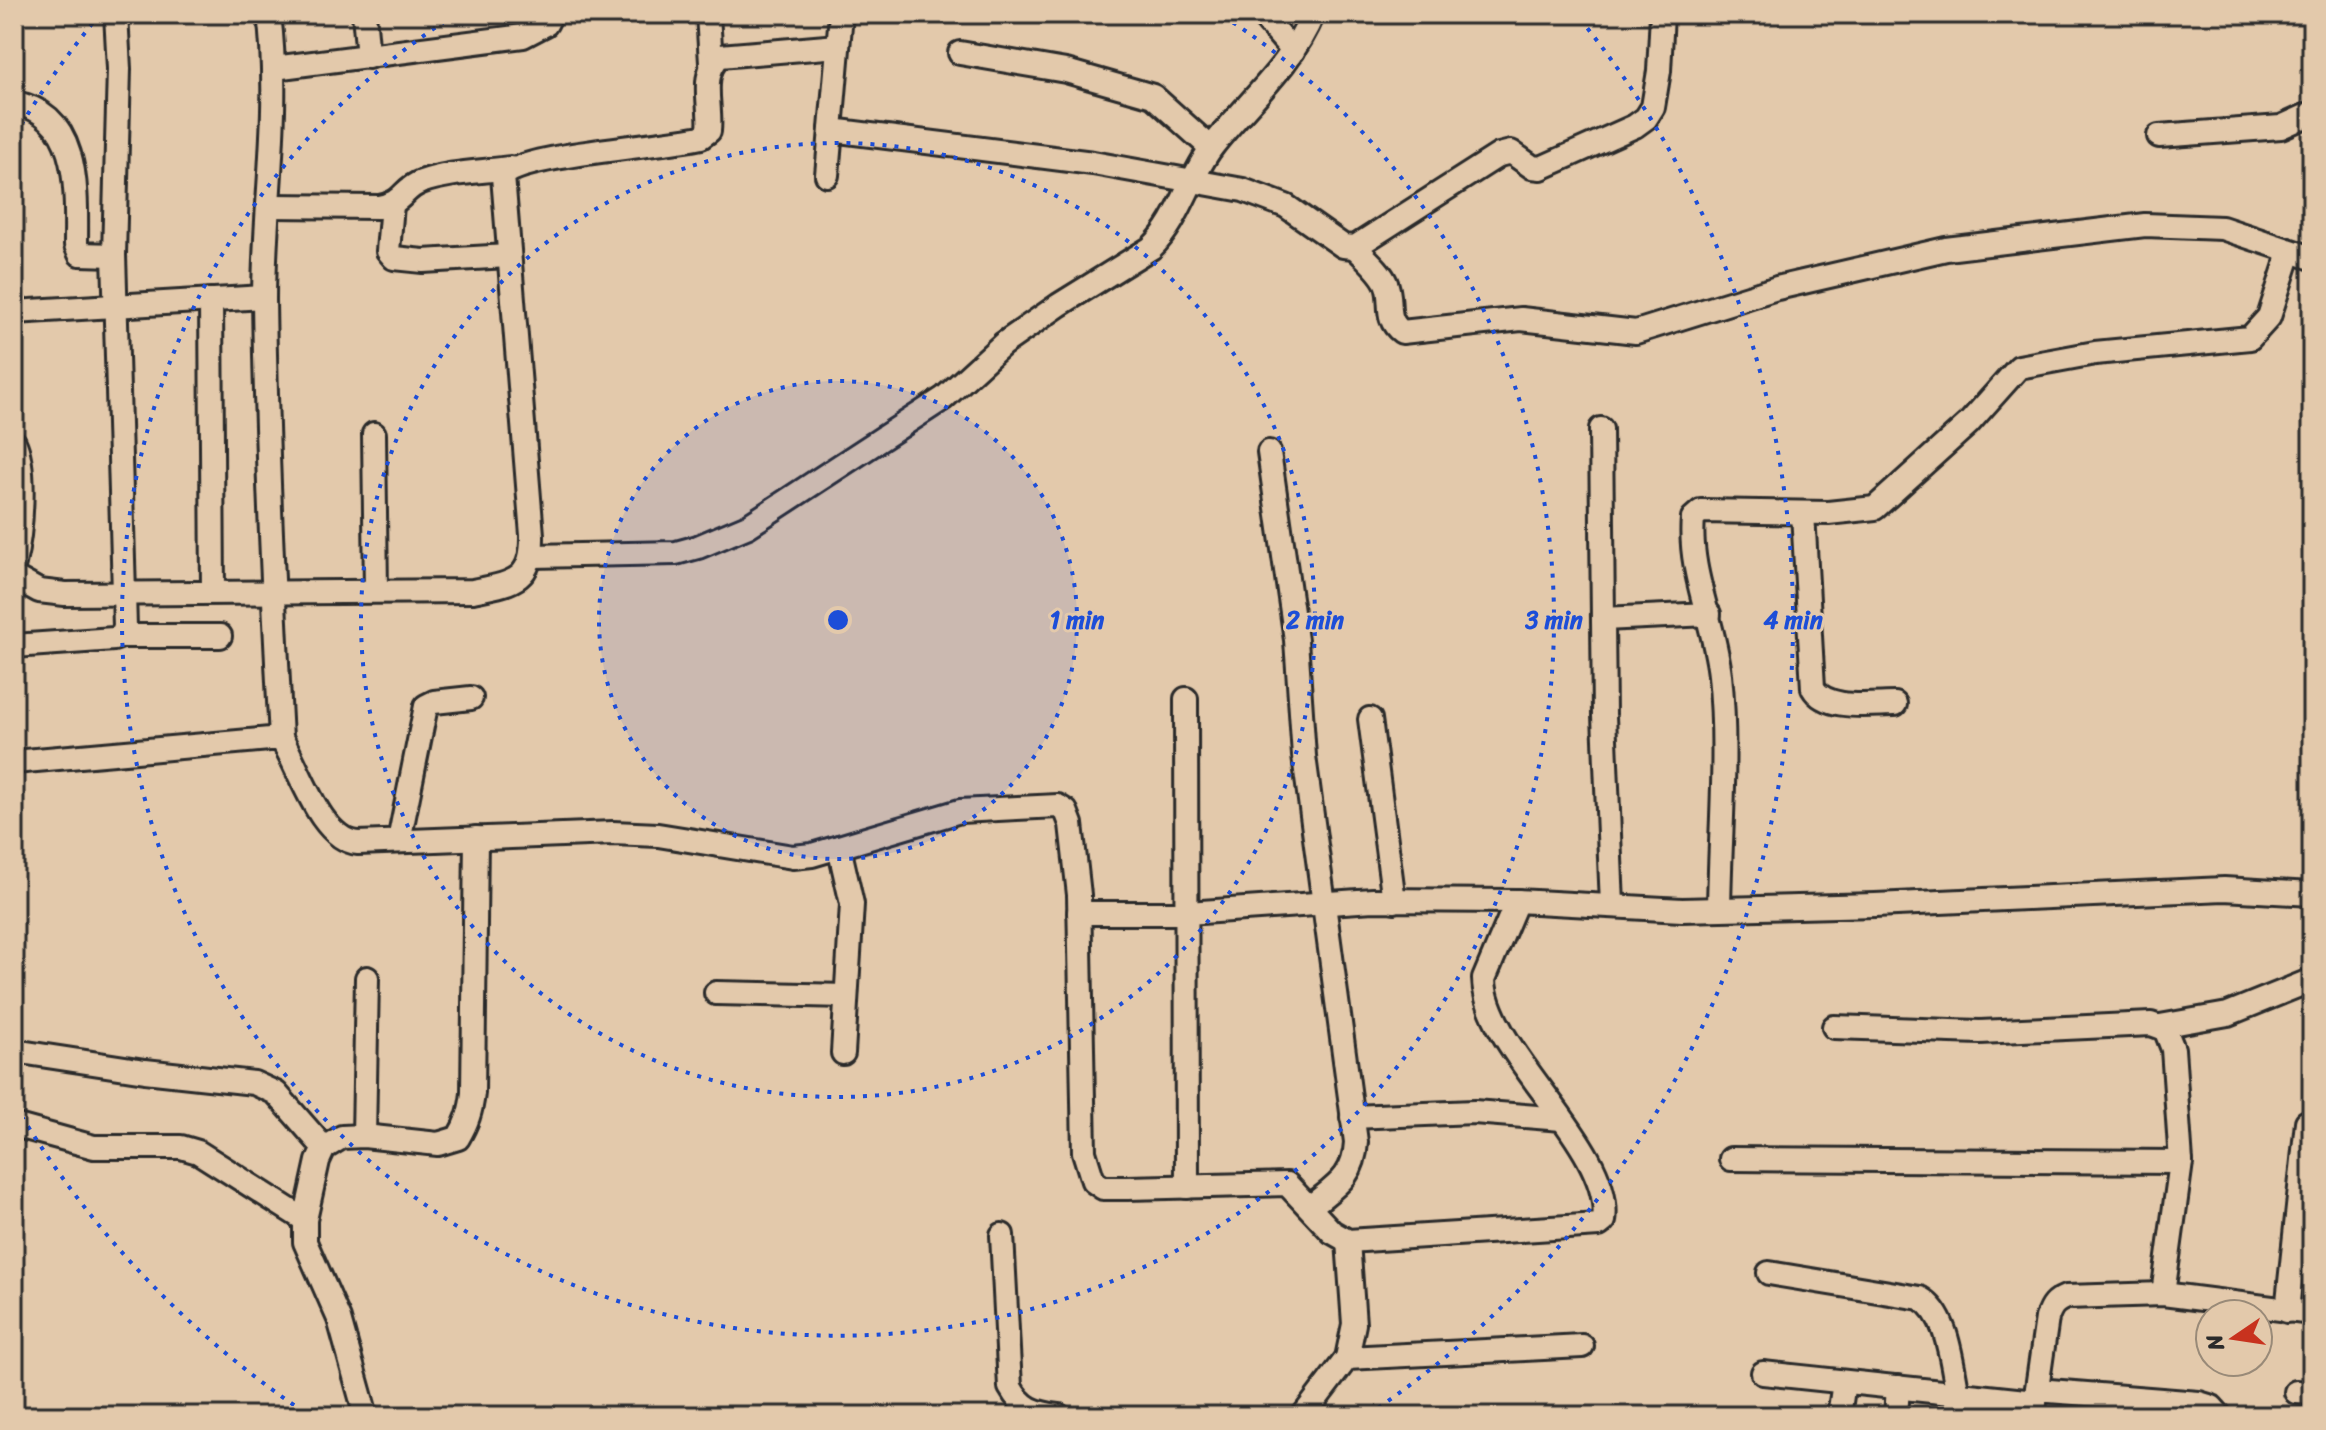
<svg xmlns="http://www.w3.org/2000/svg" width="2326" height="1430" font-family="Sriracha,sans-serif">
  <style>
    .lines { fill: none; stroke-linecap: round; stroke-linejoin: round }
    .minor-casing { stroke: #2b2b2b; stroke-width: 28 }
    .minor { stroke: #e3c9ab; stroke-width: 22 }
    .ring { fill: none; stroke: #1d4ed8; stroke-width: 4; stroke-dasharray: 4 8 }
    .centre { fill: #1d4ed8; stroke: #e3c9ab; stroke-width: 4 }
    .ring-label { font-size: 24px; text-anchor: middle; font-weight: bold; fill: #1d4ed8; stroke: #e3c9ab; stroke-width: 6; stroke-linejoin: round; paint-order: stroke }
  </style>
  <rect width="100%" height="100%" fill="#e3c9ab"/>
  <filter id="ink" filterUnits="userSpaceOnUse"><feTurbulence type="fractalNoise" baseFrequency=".0125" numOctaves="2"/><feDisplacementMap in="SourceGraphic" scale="16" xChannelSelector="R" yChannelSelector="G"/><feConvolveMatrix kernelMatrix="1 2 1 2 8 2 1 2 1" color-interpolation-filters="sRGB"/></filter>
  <g filter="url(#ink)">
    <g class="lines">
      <defs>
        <g id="minor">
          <path d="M269 14C281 110 264 204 264 300 266 446 273 592 281 738"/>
          <polyline points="364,14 368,57"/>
          <polyline points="708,14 711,63"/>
          <polyline points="1261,14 1293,51"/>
          <polyline points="960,53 1066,71 1153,96 1211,148"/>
          <polyline points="274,68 523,36 546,24 551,14"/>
          <path d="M14 103C82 113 76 195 76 245L80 254 114 255"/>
          <polyline points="831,130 1093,163 1243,190 1286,206 1343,246 1355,247 1499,155 1511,152 1532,167 1541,168 1635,126 1646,118 1653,107 1659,71 1662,14"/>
          <polyline points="2159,136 2281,127 2312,113"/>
          <polyline points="827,175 841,14"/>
          <polyline points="392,205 388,251 394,258 423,261 508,256"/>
          <path d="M269 206 379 207C404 203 402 189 421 182 448 172 481 172 510 168"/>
          <path d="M1355 247C1365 258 1380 270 1386 283 1394 301 1383 318 1402 332L1521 319 1636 332 1777 288 1946 249 2145 225 2222 228 2312 258"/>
          <polyline points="211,300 213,592"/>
          <polyline points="14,312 264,297"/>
          <polyline points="1601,429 1604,716 1612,905"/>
          <polyline points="374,434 376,591"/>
          <path d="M14 442C27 468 21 535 14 563"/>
          <path d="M1269 452 1296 640 1304 756 1356 1142C1354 1178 1335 1186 1310 1207"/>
          <path d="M1803 513 1813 688C1826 711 1872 704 1895 704"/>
          <path d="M533 556 676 553 698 547 748 526 944 398 1003 344 1059 305 1151 248C1180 220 1188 179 1212 147 1246 103 1291 67 1313 14"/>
          <path d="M14 577 39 591 65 594 473 591C513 583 533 581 532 535L503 176C524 154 662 146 701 137L709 131C712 107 699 74 720 56L838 46"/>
          <polyline points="1603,619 1709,614"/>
          <polyline points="122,636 220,636"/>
          <polyline points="14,646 114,639 122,636 125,627 114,255 119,69 116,14"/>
          <polyline points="1186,699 1187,1187"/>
          <polyline points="1370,719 1394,901"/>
          <path d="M14 762 281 738C300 769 320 840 358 843L613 833 658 835 793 857 812 855 960 811 1058 806 1066 811 1071 824 1079 895 1084 1152 1093 1181 1103 1188H1127L1287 1184 1332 1232 1348 1241 1599 1225 1604 1221C1615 1147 1485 1051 1484 979L1517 901 1682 910 1875 905 2224 889 2312 894"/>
          <polyline points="399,841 426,706 434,702 471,698"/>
          <polyline points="839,847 852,904 843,1053"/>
          <path d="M1719 909C1720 831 1728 752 1720 675 1714 621 1688 571 1693 518L1701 511 1828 513 1875 508 1969 423 2019 367 2095 353 2250 338 2269 317 2290 252"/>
          <polyline points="1079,913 1187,913 1373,900 1517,901"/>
          <polyline points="716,993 846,996"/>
          <polyline points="2160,1026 2228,1014 2312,980"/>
          <polyline points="1834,1027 1980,1032 2151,1024 2165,1029 2173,1049 2181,1162 2163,1294"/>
          <polyline points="14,1051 145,1071 254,1083 276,1093 324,1148"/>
          <polyline points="1352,1117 1474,1112 1562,1119"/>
          <polyline points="14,1125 94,1147 181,1147 198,1152 305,1220"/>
          <polyline points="364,1136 367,978"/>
          <polyline points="1731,1159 2181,1162"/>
          <path d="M1002 1235 1010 1387C1022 1409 1035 1413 1059 1416"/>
          <path d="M1769 1273 1920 1298C1949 1315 1951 1363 1958 1394"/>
          <polyline points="2287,1311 2307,1122"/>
          <polyline points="1347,1358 1582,1346"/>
          <polyline points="1763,1373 2035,1402"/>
          <polyline points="2037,1390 2199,1403 2212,1407 2220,1416"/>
          <polyline points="2296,1392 2312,1393"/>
          <path d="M366 1416 339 1319 305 1242V1220L318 1161 324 1148 342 1137 364 1136 438 1144 458 1138C467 1123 471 1111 473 1093L476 838"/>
          <polyline points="1303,1416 1347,1358 1354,1324 1348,1241"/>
          <polyline points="1839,1416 1844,1382"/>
          <polyline points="1896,1416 1898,1387"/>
          <path d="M2033 1416 2047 1318C2051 1306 2054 1302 2066 1297L2163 1294 2312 1313"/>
        </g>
      </defs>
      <use href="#minor" class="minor-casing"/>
      <use href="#minor" class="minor"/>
    </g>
  </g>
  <circle cx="838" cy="620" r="239" fill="#1d4ed8" fill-opacity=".12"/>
  <g class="ring">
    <circle cx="838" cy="620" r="239"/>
    <circle cx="838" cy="620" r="477"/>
    <path d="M1223 16A716 716 0 1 1 453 16"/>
    <path d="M304 1412A955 955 0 0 1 15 1105M15 135A955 955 0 0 1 96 19M1580 19A955 955 0 0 1 1372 1412"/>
  </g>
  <circle cx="838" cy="620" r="12" class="centre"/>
  <g class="ring-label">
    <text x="1077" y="628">1 min</text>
    <text x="1315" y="628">2 min</text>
    <text x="1554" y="628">3 min</text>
    <text x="1793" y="628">4 min</text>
  </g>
  <rect width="2326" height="1430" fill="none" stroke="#e3c9ab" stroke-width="48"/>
  <rect x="24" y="24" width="2278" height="1382" fill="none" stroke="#2b2b2b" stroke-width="3" filter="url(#ink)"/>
  <g transform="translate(2234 1338) rotate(257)"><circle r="38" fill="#e3c9ab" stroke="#998a78" stroke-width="2"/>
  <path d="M0-6L14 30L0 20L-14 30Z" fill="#c8321e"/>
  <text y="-12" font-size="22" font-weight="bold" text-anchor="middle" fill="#2b2b2b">N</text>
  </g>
</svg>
